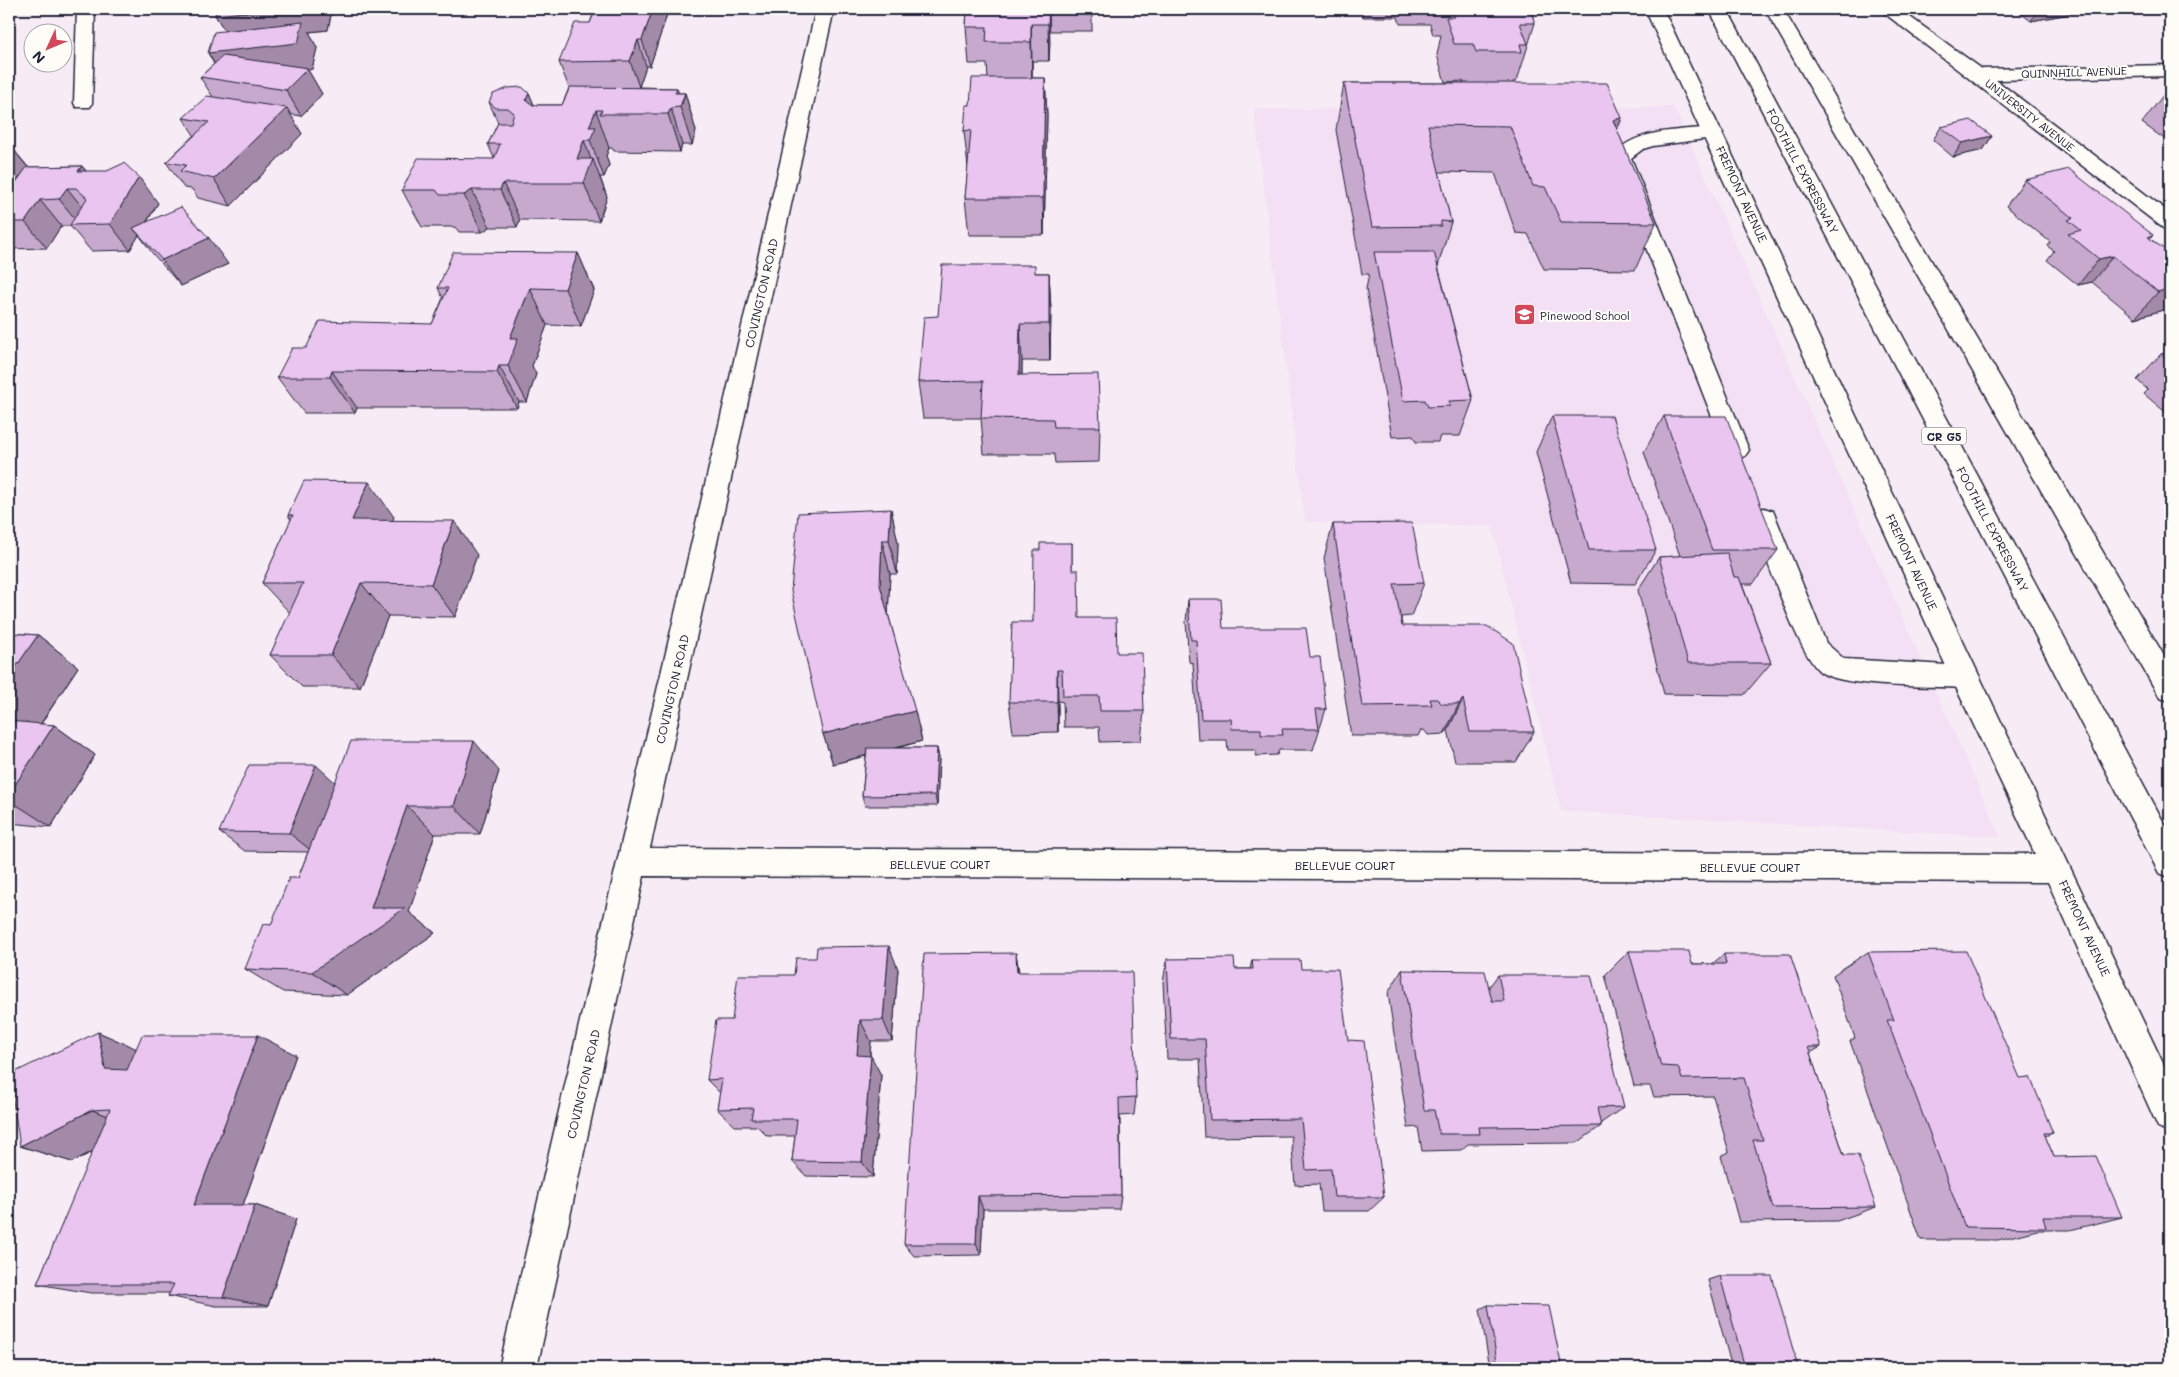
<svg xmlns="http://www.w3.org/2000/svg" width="2179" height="1377" font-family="Mali,sans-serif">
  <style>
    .built { fill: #f3e0f4 }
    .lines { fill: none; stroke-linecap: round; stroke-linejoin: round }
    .lane-casing { stroke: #22223b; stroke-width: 3 }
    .street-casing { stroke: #22223b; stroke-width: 3 }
    .highway-casing { stroke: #22223b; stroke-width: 3 }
    .lane { fill: #fdfcf7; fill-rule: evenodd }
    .street { fill: #fdfcf7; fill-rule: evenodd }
    .highway { fill: #fdfcf7; fill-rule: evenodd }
    .wall { fill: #c8a9ce; stroke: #22223b }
    .shaded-wall { fill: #a38aa8; stroke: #22223b }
    .building { fill: #e9c5f0; stroke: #22223b }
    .labels { text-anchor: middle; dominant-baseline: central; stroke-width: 4; stroke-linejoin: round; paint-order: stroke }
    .far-street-label { font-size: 11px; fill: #22223b; stroke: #fdfcf7 }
    .far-poi-label { font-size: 11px; fill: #22223b; stroke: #fdfcf7; text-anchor: start }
    .shield { fill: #fdfcf7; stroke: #646373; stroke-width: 1 }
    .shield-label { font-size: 11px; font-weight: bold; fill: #22223b }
    .street-label { font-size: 12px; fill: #22223b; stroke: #fdfcf7 }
  </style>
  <rect width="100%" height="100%" fill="#f7ecf5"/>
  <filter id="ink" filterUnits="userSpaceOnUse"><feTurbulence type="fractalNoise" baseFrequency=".02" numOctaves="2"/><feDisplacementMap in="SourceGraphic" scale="10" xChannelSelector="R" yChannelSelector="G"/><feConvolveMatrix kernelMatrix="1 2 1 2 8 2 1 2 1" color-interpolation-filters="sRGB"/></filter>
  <g filter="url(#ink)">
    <polygon class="built" points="1674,107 2001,837 1561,811 1492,526 1305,522 1254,109"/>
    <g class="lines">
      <defs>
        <g id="lane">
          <path d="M1713 127 1720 129 1723 133 1720 137 1653 146 1643 149 1631 158 1749 450 1745 456 1737 459 1729 456 1725 450 1611 158C1632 128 1680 131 1713 127Z"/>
          <path d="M1764 508 1773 511 1776 518 1826 643 1844 659 1965 666 1975 669 1979 677 1975 685 1965 688C1932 686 1847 688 1822 673 1799 659 1763 548 1752 518L1755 511Z"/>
        </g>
        <g id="street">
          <polygon points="77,9 95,9 92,103 90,107 76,107 74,103"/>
          <polygon points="816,9 834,9 650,848 2035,854 1951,677 1645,9 1663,9 2170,1078 2170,1132 2158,1127 2048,882 644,876 537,1368 499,1368"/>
          <polygon points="1879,9 1899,9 1982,69 2170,65 2170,76 1996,80 2170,213 2170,229 2163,228"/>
        </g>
        <g id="highway">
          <polygon points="1709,9 1727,9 2170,834 2170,877 2159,873"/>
          <polygon points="1765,9 1783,9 2170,666 2170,701 2160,698"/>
        </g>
      </defs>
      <use href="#lane" class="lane-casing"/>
      <use href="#street" class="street-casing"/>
      <use href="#highway" class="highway-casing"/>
      <use href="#lane" class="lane"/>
      <use href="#street" class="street"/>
      <use href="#highway" class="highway"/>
    </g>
    <g class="wall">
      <polygon points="217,9 332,9 328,30 309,32 317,48 312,69 308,70 322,94 301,116 290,114 302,134 231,206 198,198 192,189 184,188 166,162 194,135 183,118 213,97 200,77 214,64 208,53 225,31 215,15"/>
      <polygon points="593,9 667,9 668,12 650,66 646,66 639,87 677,88 678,93 685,93 696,131 692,145 682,145 680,152 614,151 612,148 609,148 606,156 609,165 604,177 600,177 607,197 599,221 520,220 517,227 490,227 482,232 459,232 455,227 422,227 402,190 494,159 494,158 488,144 498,123 489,102 529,93 534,105 562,105 569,88 559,62 590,23 594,12"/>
      <polygon points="967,9 1092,9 1092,31 1049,31 1049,61 1032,61 1032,78 1045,78 1047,115 1044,235 969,235 965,198 968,168 964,131 970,105 988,78 987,64 969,64 966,27"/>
      <polygon points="1361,9 1530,9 1535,23 1517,81 1514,81 1513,83 1622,118 1617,130 1656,223 1635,270 1544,269 1528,234 1516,233 1495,173 1439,172 1451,222 1438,266 1473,400 1460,436 1440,436 1438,442 1416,442 1413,436 1392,437 1366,289 1369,274 1362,274 1336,130 1344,83 1464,83 1463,81 1445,82 1437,55 1441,35 1433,35 1430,24 1400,24 1398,17 1363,17"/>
      <polygon points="2015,9 2072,9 2069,14 2031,21"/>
      <polygon points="2170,86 2170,143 2142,123"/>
      <polygon points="1941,127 1992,136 1983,150 1953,157 1933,140"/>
      <polygon points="9,144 28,167 82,166 86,171 158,203 147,222 228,264 181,286 153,254 139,235 130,250 91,251 70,226 61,226 47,248 9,249"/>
      <polygon points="2025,180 2153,235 2150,239 2170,254 2170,308 2135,318 2092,282 2078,285 2047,260 2054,251 2047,246 2050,242 2006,206"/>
      <polygon points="578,253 594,290 581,326 547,325 532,366 536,374 527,402 519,402 517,408 357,408 355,413 304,413 277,377 306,348 432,324 443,298 438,288"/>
      <polygon points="1035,273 1049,273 1051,310 1050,361 1022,361 1022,375 1100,427 1099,462 1055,463 1054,454 984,454 981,418 923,418 918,382 938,316"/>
      <polygon points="2170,352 2170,416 2144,394 2148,390 2137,380 2161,354"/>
      <polygon points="1552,416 1656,550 1635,584 1571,583 1536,452"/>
      <polygon points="1664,416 1778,550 1753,584 1742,584 1771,663 1744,695 1664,694 1638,590 1659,557 1680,556 1644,452"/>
      <polygon points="891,509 898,543 897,574 890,574 888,613 922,741 897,748 937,748 939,758 937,806 865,806 862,796 866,756 833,764 823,734"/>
      <polygon points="288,515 394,517 392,520 477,555 455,617 388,616 360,687 302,687 270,655 290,613 262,583 291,520"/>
      <polygon points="1333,524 1424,583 1411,616 1401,617 1402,626 1534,732 1516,762 1455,762 1448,730 1444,734 1428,735 1424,730 1421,730 1418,736 1351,736 1324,558"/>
      <polygon points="1072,543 1072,570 1079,618 1117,653 1144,711 1141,741 1100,742 1099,727 1064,727 1063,702 1058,701 1058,732 1013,733 1009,702 1033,622 1040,550"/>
      <polygon points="1188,599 1223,628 1310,657 1326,709 1313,750 1279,750 1277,755 1256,756 1256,750 1228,750 1227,740 1198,740 1193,663 1189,662 1186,622"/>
      <polygon points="9,633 38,635 78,667 41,724 54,725 95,755 51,827 9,823"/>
      <polygon points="499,771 480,834 435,834 409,912 435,933 347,995 283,992 245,969 298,878 308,852 245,851 219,832 335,782"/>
      <polygon points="1629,951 1692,964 1712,964 1724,954 1821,1047 1810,1053 1844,1155 1876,1207 1837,1221 1739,1222 1721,1156 1729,1152 1713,1096 1654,1097 1650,1086 1634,1086 1605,975"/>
      <polygon points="1868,952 2020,1078 2053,1133 2045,1136 2054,1157 2122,1217 2070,1230 2037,1230 1998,1240 1921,1240 1850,1041 1855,1038 1833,975"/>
      <polygon points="1016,953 1019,972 1136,1097 1134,1115 1120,1116 1121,1195 1119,1209 983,1209 981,1255 914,1256 904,1244"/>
      <polygon points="1167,959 1235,969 1250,969 1252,960 1301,969 1348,1040 1384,1197 1369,1211 1322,1211 1319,1184 1295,1185 1291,1136 1204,1137 1200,1059 1167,1059 1163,982"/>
      <polygon points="898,969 892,1041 871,1041 870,1056 881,1075 873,1177 806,1176 792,1161 795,1136 767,1136 757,1126 735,1126 717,1109 720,1093 707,1080 732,1020 794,975"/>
      <polygon points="1402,970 1489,987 1498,975 1624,1107 1601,1123 1601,1126 1577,1143 1468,1144 1461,1150 1422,1151 1418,1127 1408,1128 1388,993"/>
      <polygon points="98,1032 136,1049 296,1055 243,1205 255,1205 296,1219 268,1306 216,1306 168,1296 170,1293 91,1293 37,1284 93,1152 72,1162 20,1146"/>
      <polygon points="1720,1276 1798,1367 1791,1368 1732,1368 1708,1280"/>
      <polygon points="1488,1305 1562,1368 1490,1368 1480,1309"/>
    </g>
    <g class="shaded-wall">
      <polygon points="275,9 332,9 328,30 309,32 317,48 312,69 308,70 322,94 301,116 286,90 224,79 208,53 231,41 215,15"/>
      <polygon points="653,9 667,9 668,12 650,66 642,40"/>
      <polygon points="1049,9 1050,43 1049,61 1048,24"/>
      <polygon points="2039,9 2072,9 2069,14 2031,21"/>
      <polygon points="1031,24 1032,61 1032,79 1031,42"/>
      <polygon points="638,40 646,66 639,87 630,61"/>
      <polygon points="1045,78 1047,115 1044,235 1043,198"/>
      <polygon points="677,88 682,104 685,93 696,131 692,145 680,107 675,93"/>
      <polygon points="529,93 545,131 526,100"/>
      <polygon points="287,108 302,134 231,206 214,179"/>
      <polygon points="671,108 682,145 680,152 668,114"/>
      <polygon points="596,110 609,148 606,156 609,165 604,177 590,140 589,127"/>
      <polygon points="1622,118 1603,166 1613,120"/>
      <polygon points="1992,136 1983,150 1953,157 1962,143"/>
      <polygon points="584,140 592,162 593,159 607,197 599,221 584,183 577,159"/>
      <polygon points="9,144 29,169 9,203"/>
      <polygon points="82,166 102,192 78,171"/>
      <polygon points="139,177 158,203 139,234 133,228 139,235 130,250 110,224"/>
      <polygon points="503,183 520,220 517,227 500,190"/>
      <polygon points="67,188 88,214 80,225 59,199"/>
      <polygon points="472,190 490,227 482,232 464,195"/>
      <polygon points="40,200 61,226 47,248 25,222"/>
      <polygon points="209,238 228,264 181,286 162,260"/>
      <polygon points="578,253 594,290 581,326 565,289"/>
      <polygon points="2113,256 2092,282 2078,285 2099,259"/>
      <polygon points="1049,273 1051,310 1050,361 1049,324"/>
      <polygon points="530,288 547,325 532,366 536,374 527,402 508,366 510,338"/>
      <polygon points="2170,288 2170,308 2135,318 2158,292"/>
      <polygon points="1020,324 1022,361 1021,411 1019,375"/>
      <polygon points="499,366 519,402 517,408 497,372"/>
      <polygon points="332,371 357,408 355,413 330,377"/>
      <polygon points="369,482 394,517 378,554 352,520"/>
      <polygon points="891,509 898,543 897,574 889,540"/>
      <polygon points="454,521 477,555 455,617 431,584"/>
      <polygon points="882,540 890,574 888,618 880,585"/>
      <polygon points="361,583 388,616 360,687 331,655"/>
      <polygon points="38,635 78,667 24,749 9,739 9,677"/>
      <polygon points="1057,670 1058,701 1058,732 1057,702"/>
      <polygon points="1463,699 1448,730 1444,734 1459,704"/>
      <polygon points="915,711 922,741 833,764 823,734"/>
      <polygon points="54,725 95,755 51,827 9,800 9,794"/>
      <polygon points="474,741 499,771 480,834 454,806"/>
      <polygon points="937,748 939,758 937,806 935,795"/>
      <polygon points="316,765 338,785 313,852 289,833"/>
      <polygon points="407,806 435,834 409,912 435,933 347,995 312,972 371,908"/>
      <polygon points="889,946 898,969 892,1041 883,1020"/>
      <polygon points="1016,953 1019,976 1017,972"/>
      <polygon points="860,1020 871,1041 868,1075 857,1055"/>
      <polygon points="98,1032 144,1052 152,1088 105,1069"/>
      <polygon points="258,1035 296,1055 238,1219 194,1205"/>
      <polygon points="871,1056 881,1075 873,1177 862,1162"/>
      <polygon points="92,1110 139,1127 72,1162 20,1146"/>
      <polygon points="978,1196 983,1209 981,1255 976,1244"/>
      <polygon points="255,1205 296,1219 268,1306 223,1297"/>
    </g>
    <g class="building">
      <polygon points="217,9 275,9 215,15"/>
      <polygon points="596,9 653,9 642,40 638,40 630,61 559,62 575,23 590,23"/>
      <polygon points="967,9 1049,9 1048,24 1031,24 1031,42 986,42 987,27 966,27"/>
      <polygon points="1461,9 1530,9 1535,23 1520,23 1528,44 1520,44 1522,52 1476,52 1473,44 1454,44 1446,17 1454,17 1452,10"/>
      <polygon points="303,22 298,43 208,53 214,32"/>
      <polygon points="223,56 308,68 286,90 200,77"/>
      <polygon points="972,78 1045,78 1043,198 965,198 971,130 964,131 966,105 970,105"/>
      <polygon points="1344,83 1607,83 1622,118 1613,120 1656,223 1561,222 1545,187 1533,186 1510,126 1428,125 1451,222 1441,221 1441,226 1372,227"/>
      <polygon points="522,87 529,93 526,100 533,105 562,105 570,87 677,88 675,93 685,93 680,107 671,108 668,114 600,114 602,110 596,110 589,127 596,127 590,140 584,140 577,159 593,159 584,183 503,183 500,190 472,190 464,195 440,195 436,190 402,190 418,158 494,159 500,144 488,144 498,123 511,123 514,113 508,108 496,108 489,102 493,94 508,88"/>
      <polygon points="207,96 287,108 214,179 180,171 186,165 166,162 209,122 183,118"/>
      <polygon points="1971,120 1992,136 1962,143 1941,127"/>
      <polygon points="124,163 139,177 110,224 70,225 87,198 76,188 67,188 59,199 40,200 25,222 9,222 9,192 27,167 82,166 78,171 107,171"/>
      <polygon points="2069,169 2153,235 2148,237 2170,254 2170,288 2158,292 2113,256 2099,259 2068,234 2081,230 2068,220 2073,218 2025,180"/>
      <polygon points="181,207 209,238 162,260 133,228"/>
      <polygon points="453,252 578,253 565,289 530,288 510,338 518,338 508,366 499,366 497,372 332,371 330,377 277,377 292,348 306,348 320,321 432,324 448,288 438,288"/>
      <polygon points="1374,252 1434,252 1473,400 1449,401 1450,406 1428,407 1425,400 1403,401"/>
      <polygon points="942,265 1035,265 1035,273 1049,273 1049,324 1020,324 1019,375 1098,374 1100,427 1054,427 1053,419 981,418 983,381 918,382 924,317 938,316"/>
      <polygon points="2170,352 2170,362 2161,354"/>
      <polygon points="1552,416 1612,416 1656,550 1589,550"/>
      <polygon points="1664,416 1726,416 1778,550 1712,550"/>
      <polygon points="304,481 369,482 352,520 454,521 431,584 361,583 331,655 270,655 303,583 262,583 293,515 288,515"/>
      <polygon points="891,509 889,540 882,540 880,585 915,711 823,734 791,591 798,513"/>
      <polygon points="1412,523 1424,583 1394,584 1402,626 1487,626 1513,643 1534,732 1470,732 1463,699 1459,704 1442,704 1437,699 1430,699 1432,705 1362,706 1333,524"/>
      <polygon points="1040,543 1072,543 1072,570 1078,570 1079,618 1116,618 1117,653 1142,653 1144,711 1100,711 1099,696 1063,696 1062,670 1057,670 1057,702 1009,702 1012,622 1033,622 1034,550 1040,550"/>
      <polygon points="1727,553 1734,577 1739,577 1771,663 1688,663 1659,557"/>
      <polygon points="1188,599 1221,599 1223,628 1306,628 1310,657 1320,657 1326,709 1316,709 1319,729 1282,729 1283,735 1261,735 1261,729 1232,729 1231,719 1201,719 1196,640 1191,640"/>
      <polygon points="9,633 38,635 9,677"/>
      <polygon points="9,721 54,725 9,794"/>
      <polygon points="351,741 474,741 454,806 407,806 371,908 405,908 312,972 245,969 263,924 271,925 289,878 298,878"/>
      <polygon points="867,748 937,748 935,795 862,796"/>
      <polygon points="249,765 316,765 289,833 219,832"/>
      <polygon points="889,946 883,1020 860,1020 857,1055 871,1056 862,1162 792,1161 797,1119 751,1119 753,1108 717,1109 722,1079 707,1080 716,1020 732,1020 738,975 794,975 796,958 816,958 817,947"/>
      <polygon points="1629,951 1689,951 1692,964 1726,964 1724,954 1790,954 1821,1047 1808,1047 1844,1155 1858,1155 1876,1207 1773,1208 1753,1140 1763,1140 1744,1078 1682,1079 1678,1067 1661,1066"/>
      <polygon points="1966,951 2020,1078 2030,1077 2053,1133 2044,1133 2054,1157 2096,1156 2122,1217 2043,1217 2046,1228 1965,1227 1887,1020 1894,1020 1868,952"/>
      <polygon points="1016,953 1017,972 1132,972 1136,1097 1119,1098 1121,1195 978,1196 976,1244 904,1244 924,954"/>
      <polygon points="1234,958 1235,969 1253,969 1252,960 1300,960 1301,969 1338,969 1348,1040 1364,1041 1384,1197 1334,1197 1331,1169 1306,1170 1301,1119 1210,1120 1205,1039 1171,1039 1167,959"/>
      <polygon points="1402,970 1485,971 1492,1001 1504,1001 1498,975 1591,975 1624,1107 1597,1108 1601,1126 1479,1127 1480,1134 1439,1134 1434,1110 1424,1110"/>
      <polygon points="98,1032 105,1069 127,1070 142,1035 258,1035 194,1205 255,1205 223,1297 168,1296 174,1284 37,1284 110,1109 92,1110 20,1146 9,1075"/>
      <polygon points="1720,1276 1772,1276 1798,1367 1745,1368"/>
      <polygon points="1488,1305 1549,1306 1562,1368 1498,1368"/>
    </g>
  </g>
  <defs>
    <symbol id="school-square" viewBox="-11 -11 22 22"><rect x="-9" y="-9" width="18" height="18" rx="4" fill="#d1495b" stroke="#fdfcf7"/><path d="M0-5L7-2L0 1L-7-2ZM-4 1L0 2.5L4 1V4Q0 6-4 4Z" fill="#fff"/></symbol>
  </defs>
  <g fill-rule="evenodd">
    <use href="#school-square" x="1512" y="302" width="25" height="25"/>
  </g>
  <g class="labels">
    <g class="far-street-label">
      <text transform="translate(2074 72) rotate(-2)">QUINNHILL AVENUE</text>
      <text transform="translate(2030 115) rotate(38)">UNIVERSITY AVENUE</text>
    </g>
    <g class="far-poi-label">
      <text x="1540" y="315">Pinewood School</text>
    </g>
    <rect class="shield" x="1921.5" y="427.5" width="45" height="17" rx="4"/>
    <g class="shield-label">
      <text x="1944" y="436">CR G5</text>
    </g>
    <g class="street-label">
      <text transform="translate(1803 171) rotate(62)">FOOTHILL EXPRESSWAY</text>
      <text transform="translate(1742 194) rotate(65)">FREMONT AVENUE</text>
      <text transform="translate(761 293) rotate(-77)">COVINGTON ROAD</text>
      <text transform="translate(1993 529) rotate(62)">FOOTHILL EXPRESSWAY</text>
      <text transform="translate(1912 562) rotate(65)">FREMONT AVENUE</text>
      <text transform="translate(672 689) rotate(-77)">COVINGTON ROAD</text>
      <text x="940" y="864">BELLEVUE COURT</text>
      <text x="1345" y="865">BELLEVUE COURT</text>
      <text x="1750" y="867">BELLEVUE COURT</text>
      <text transform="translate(2085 928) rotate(65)">FREMONT AVENUE</text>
      <text transform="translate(583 1084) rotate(-77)">COVINGTON ROAD</text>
    </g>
  </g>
  <rect width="2179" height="1377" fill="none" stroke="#fdfcf7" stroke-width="30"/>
  <rect x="15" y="15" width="2149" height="1347" fill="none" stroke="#22223b" stroke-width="2" filter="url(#ink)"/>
  <g transform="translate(48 48) rotate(226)"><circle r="24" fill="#fdfcf7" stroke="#a5a5ac"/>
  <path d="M0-4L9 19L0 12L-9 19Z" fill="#d1495b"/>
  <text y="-8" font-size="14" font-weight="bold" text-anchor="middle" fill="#22223b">N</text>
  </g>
</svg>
